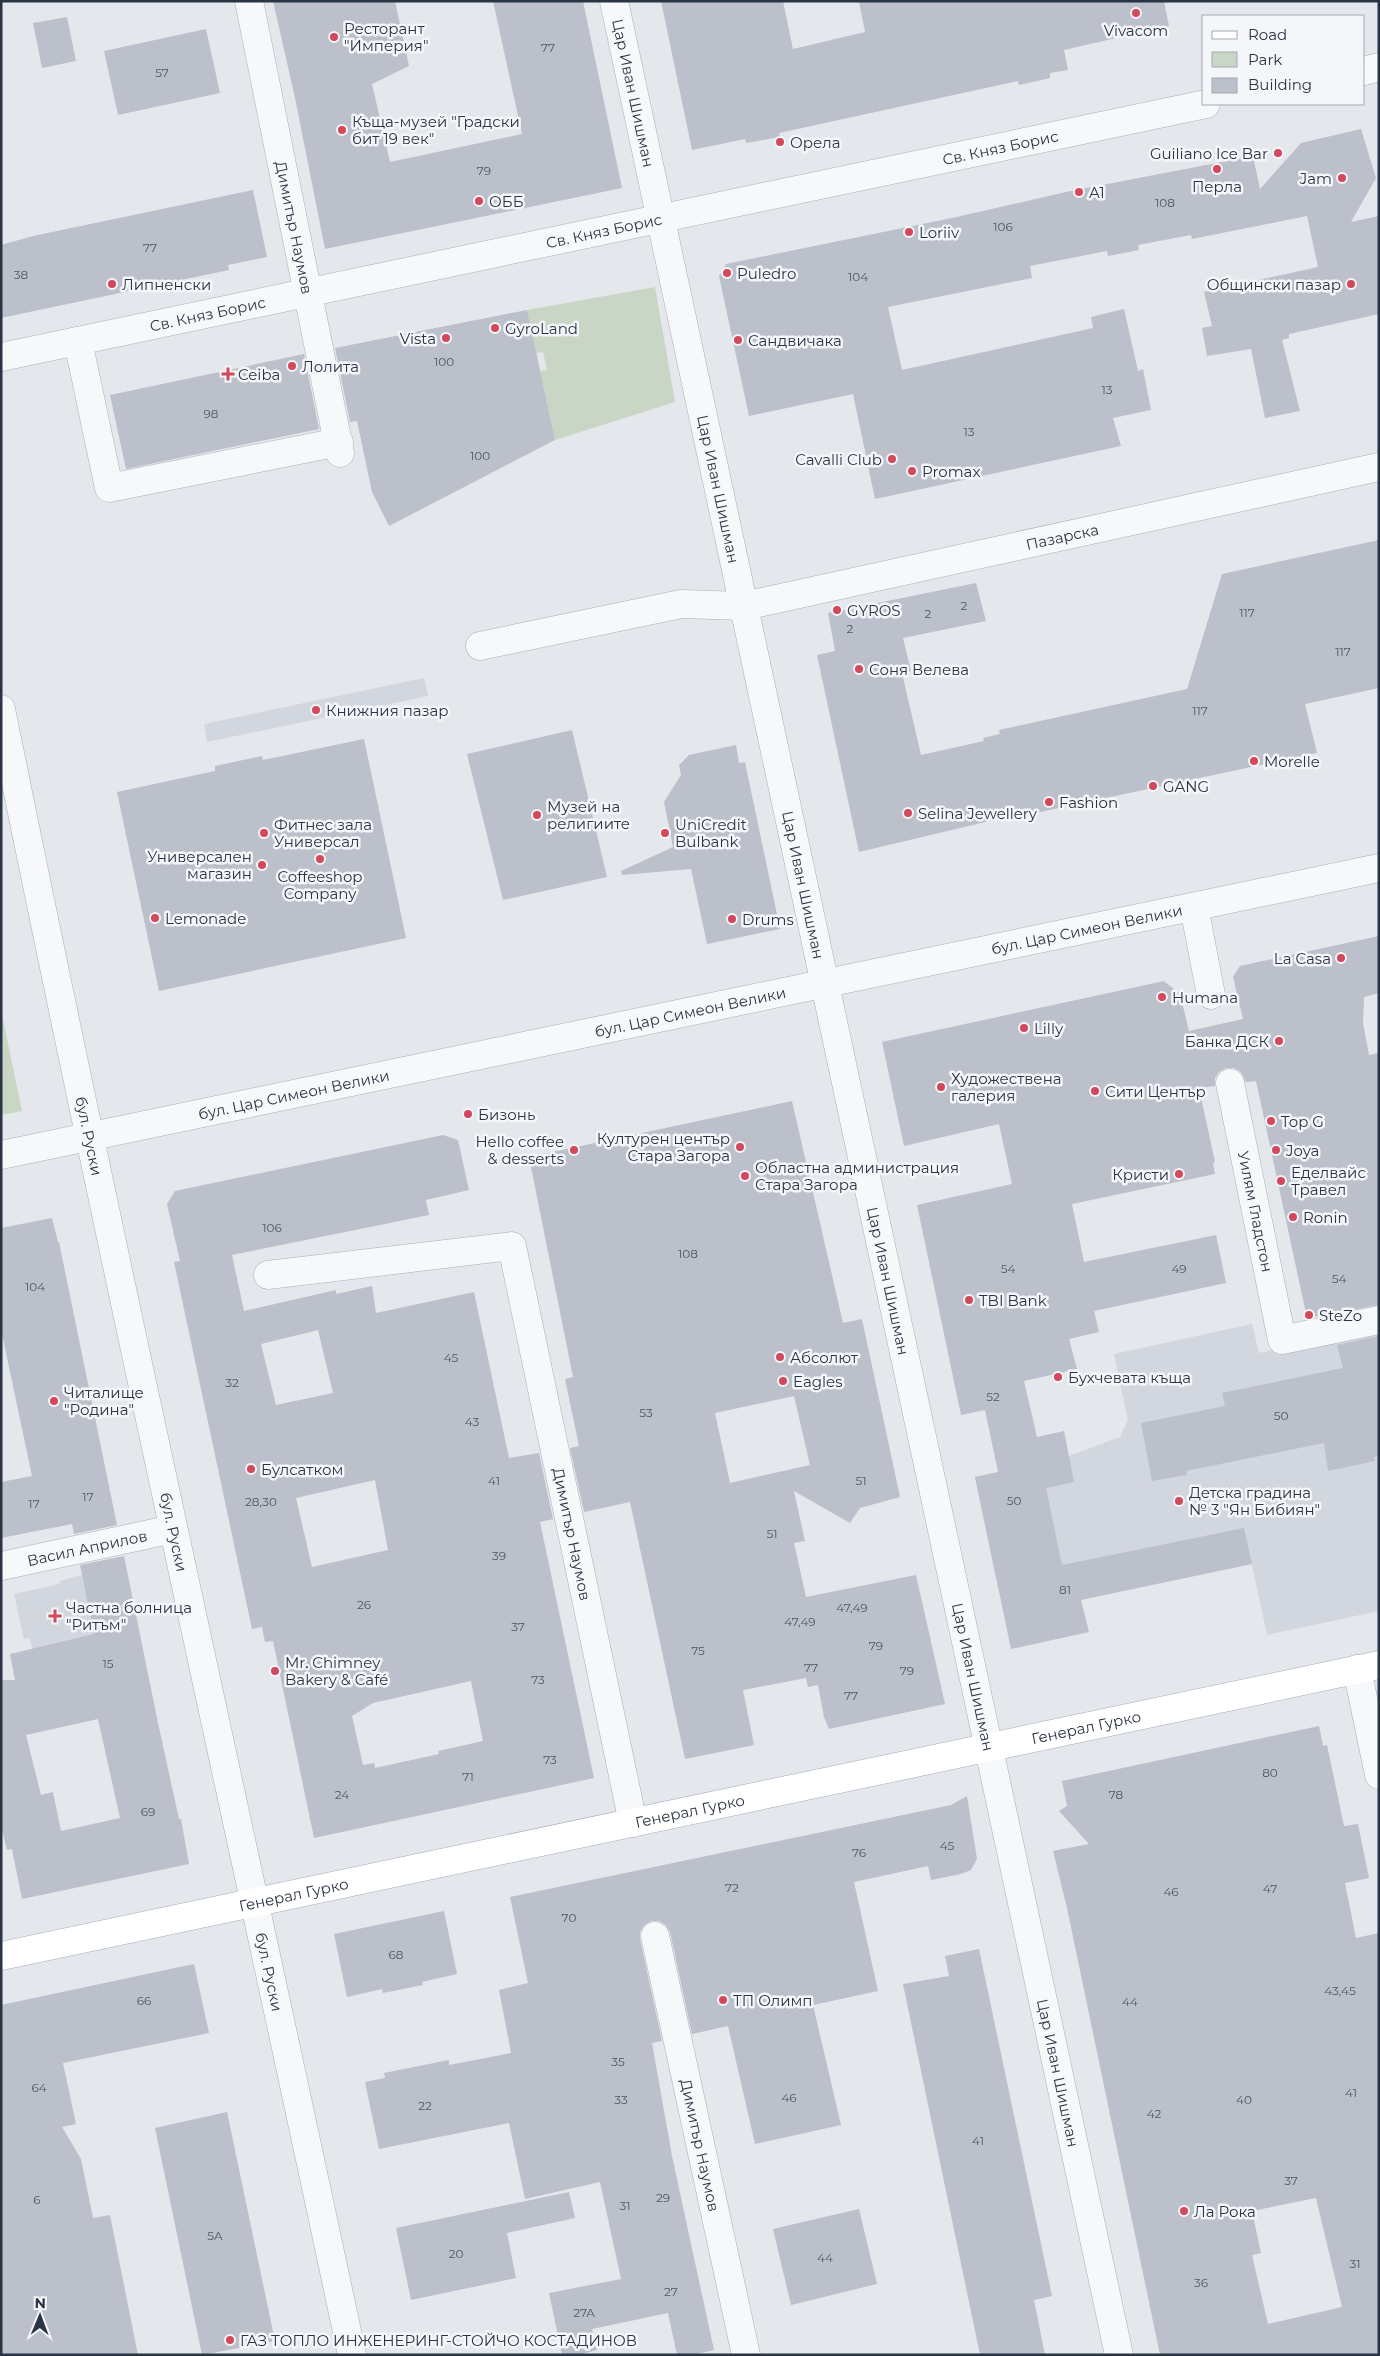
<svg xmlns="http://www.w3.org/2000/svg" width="1380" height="2356" font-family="Montserrat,sans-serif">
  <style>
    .built { fill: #d2d6de }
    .green { fill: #c9d6c5 }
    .building { fill: #bbc0ca; fill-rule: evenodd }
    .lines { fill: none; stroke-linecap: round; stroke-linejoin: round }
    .minor-casing { stroke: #a9aeb7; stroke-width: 29 }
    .major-casing { stroke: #a3abb8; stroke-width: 29 }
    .minor { stroke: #f7f8fa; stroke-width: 28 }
    .major { stroke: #fff; stroke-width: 28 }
    .poi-dot { fill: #d1495b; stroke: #f4f6f9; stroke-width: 2 }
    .labels { text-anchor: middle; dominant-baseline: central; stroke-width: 5; stroke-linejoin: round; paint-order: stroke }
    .number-label { font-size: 12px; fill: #4f5766 }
    .poi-label { font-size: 15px; fill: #2b3445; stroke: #f4f6f9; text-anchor: start }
    .street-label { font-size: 15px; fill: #2b3445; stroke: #f4f6f9 }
  </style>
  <rect width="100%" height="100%" fill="#e4e7ec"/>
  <g class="built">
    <polygon points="424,678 428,696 207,742 204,724"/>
    <polygon points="1252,1324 1259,1353 1379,1329 1379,1611 1267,1635 1244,1529 996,1579 975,1477 1069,1456 1120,1437 1128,1420 1114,1354"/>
    <polygon points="82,1575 97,1647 64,1641 32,1649 30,1638 24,1639 14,1594 59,1584 60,1581"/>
  </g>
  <g class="green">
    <polygon points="655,287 675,402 555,440 540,371 547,370 543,352 536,353 527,310"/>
    <polygon points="1,1010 22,1111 1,1115"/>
  </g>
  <g class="building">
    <polygon points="273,1 395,1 409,66 372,84 390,162 522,134 493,1 583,1 622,188 325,249 295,98"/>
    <polygon points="661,1 783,1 793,49 865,32 859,1 1164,1 1169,26 1064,50 1068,70 1050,73 1050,78 1019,85 1018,81 779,133 780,137 746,143 745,139 692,150"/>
    <polygon points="67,17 76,61 42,68 33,23"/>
    <polygon points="206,29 220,93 118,115 104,51"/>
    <polygon points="1361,129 1376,178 1351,222 1379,216 1379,314 1289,334 1289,338 1282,340 1300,411 1265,418 1251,349 1207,356 1202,328 1212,326 1204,292 1318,267 1307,216 1192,239 1191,235 1138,245 1139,250 1108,256 1107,251 1030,266 1032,278 888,307 902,370 1093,328 1091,317 1124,309 1138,371 1143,369 1151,410 1113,418 1121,446 875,499 853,394 749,416 719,276 726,264 952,218 1066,192 1253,156 1260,189 1301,143"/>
    <polygon points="253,190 267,257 228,265 229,270 1,318 1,245 33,236"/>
    <polygon points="527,310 555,440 389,526 372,492 357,421 350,422 335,348"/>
    <polygon points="304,354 319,429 126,469 110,395"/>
    <polygon points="1379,540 1379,688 1305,704 1317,753 999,821 998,819 859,852 817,655 835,651 828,613 976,583 986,621 903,638 911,671 902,673 921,755 984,741 983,738 1000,734 999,730 1187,689 1222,574"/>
    <polygon points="572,730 607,877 503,900 467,754"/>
    <polygon points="364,739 406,938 159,991 117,792 215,771 215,766 262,756 263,760"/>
    <polygon points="736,745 739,763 745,762 780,929 707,944 691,869 622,875 621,871 673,847 664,802 681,775 679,765 689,755"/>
    <polygon points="1379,936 1379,993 1364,997 1363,1023 1369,1055 1379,1053 1379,1305 1307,1318 1256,1081 1246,1082 1241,1072 1234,1068 1226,1068 1219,1072 1215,1078 1215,1086 1199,1088 1215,1162 1213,1163 1215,1174 1072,1204 1084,1262 1216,1235 1226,1283 1094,1311 1099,1332 1069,1339 1077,1369 1024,1381 1037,1437 1064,1431 1074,1482 1046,1488 1062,1565 1244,1528 1252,1564 1081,1600 1089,1632 1011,1649 975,1477 998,1472 985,1410 961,1415 917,1205 1012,1184 999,1124 904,1146 882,1042 1164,981 1180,994 1189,1031 1243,1019 1233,977 1240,966"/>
    <path d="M792 1101 843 1323 862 1319 900 1497 860 1508 850 1523 794 1491 805 1541 794 1543 806 1597 916 1575 945 1704 829 1729 824 1717 818 1685 808 1687 806 1678 743 1690 754 1745 685 1759 630 1502 584 1512 570 1448 579 1446 565 1379 573 1377 529 1157ZM794 1396 810 1465 730 1483 715 1413Z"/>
    <path d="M443 1135 458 1140 469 1190 426 1200 429 1215 232 1255 244 1311 336 1290V1294L372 1286 376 1313 474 1292 509 1458 539 1453 553 1519 540 1522 594 1778 314 1838 273 1641 265 1642 262 1627 252 1629 174 1262 180 1261 167 1204 175 1191ZM318 1330 333 1393 276 1405 261 1344ZM375 1480 388 1550 312 1567 296 1498ZM471 1681 483 1741 438 1751 439 1754 375 1768 374 1763 363 1765 352 1716 373 1703Z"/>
    <polygon points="52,1218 58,1242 59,1242 117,1525 74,1534 72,1524 1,1538 1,1482 32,1476 1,1329 1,1228"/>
    <polygon points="1379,1336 1379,1456 1374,1457 1375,1461 1328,1471 1324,1443 1186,1471 1187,1475 1152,1481 1141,1423 1225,1406 1222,1393 1343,1368 1337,1345"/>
    <path d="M124 1556 158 1723 179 1819H181L189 1864 22 1899 12 1849 7 1850 1 1825V1680H15L10 1654 94 1634 80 1565ZM98 1719 120 1818 61 1831 53 1792 41 1795 26 1735Z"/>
    <path d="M1319 1726 1323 1746 1327 1745 1344 1826 1358 1824 1369 1878 1345 1883 1356 1938 1379 1933V2355H1160L1067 1908 1053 1851 1089 1844 1059 1811 1067 1806 1062 1781ZM1316 2198 1342 2307 1268 2324 1252 2255 1261 2253 1252 2211Z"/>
    <polygon points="967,1796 977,1859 971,1870 961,1874 931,1880 928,1866 854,1882 878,1991 813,2005 841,2125 755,2144 728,2026 692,2034 670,1932 666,1925 659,1921 651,1921 644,1925 640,1932 640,1939 662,2041 652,2043 672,2156 714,2350 692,2355 677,2355 668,2313 592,2329 597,2350 579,2355 562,2355 549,2293 621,2279 600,2182 525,2199 509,2123 379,2149 365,2082 385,2078 384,2073 449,2060 449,2065 511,2053 499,1990 528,1983 510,1897 951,1805"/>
    <polygon points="444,1911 457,1974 422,1982 423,1985 383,1993 382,1989 347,1997 334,1934"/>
    <polygon points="979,1949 1052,2296 1034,2300 1045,2355 980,2355 903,1984 949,1976 945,1956"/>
    <polygon points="194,1964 209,2033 63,2063 76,2124 62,2127 81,2159 93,2218 110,2215 138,2355 1,2355 1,2005"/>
    <polygon points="227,2112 275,2341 202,2355 155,2128"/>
    <polygon points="569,2192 575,2218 507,2233 516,2278 411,2300 396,2228"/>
    <polygon points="859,2209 877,2284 791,2305 773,2229"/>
  </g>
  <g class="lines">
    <defs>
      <g id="minor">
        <path id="s1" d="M249 1 340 453"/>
        <path id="s2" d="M614 1 1119 2355"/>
        <polyline points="1364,71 1379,67"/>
        <polyline points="78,341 109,488 339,442"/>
        <path id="s3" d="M1 357 1206 104"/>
        <path id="s4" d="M480 646 681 604 744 606 1379 467"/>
        <path id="s5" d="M1 709C112 1258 235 1806 352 2355"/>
        <polyline points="1194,907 1211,995"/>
        <path id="s6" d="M1230 1083 1282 1340 1379 1320"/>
        <path id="s7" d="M1 1155 1379 868"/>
        <path id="s8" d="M268 1275 512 1246 633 1823"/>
        <path id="s9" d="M1 1566 173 1529"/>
        <polyline points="1357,1669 1379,1775"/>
        <path id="s10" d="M655 1936 746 2355"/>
      </g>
      <g id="major">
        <path id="s11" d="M1 1956 1379 1665"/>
      </g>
    </defs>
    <use href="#minor" class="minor-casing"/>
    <use href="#major" class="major-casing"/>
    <use href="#minor" class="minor"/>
    <use href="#major" class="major"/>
  </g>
  <g class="poi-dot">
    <circle cx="1136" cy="13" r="5"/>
    <circle cx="334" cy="37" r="5"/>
    <circle cx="342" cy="130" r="5"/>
    <circle cx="780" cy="142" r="5"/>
    <circle cx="1278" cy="153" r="5"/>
    <circle cx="1217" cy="169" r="5"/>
    <circle cx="1342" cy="178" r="5"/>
    <circle cx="1079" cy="192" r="5"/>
    <circle cx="479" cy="201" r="5"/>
    <circle cx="909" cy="232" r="5"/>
    <circle cx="727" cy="273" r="5"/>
    <circle cx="112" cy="284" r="5"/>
    <circle cx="1351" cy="284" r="5"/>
    <circle cx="495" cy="328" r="5"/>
    <circle cx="446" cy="338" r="5"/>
    <circle cx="738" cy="340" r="5"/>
    <circle cx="292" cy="366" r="5"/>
    <path d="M225.5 366.5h5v5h5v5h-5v5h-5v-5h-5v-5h5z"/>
    <circle cx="892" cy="459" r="5"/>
    <circle cx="912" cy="471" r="5"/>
    <circle cx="837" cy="610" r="5"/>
    <circle cx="859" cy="669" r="5"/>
    <circle cx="316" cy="710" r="5"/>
    <circle cx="1254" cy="761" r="5"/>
    <circle cx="1153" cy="786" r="5"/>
    <circle cx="1049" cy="802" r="5"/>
    <circle cx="908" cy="813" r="5"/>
    <circle cx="537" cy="815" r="5"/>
    <circle cx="264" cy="833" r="5"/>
    <circle cx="665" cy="833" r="5"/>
    <circle cx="320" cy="859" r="5"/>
    <circle cx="262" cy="865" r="5"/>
    <circle cx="155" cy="918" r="5"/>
    <circle cx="732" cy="919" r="5"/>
    <circle cx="1341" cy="958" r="5"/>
    <circle cx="1162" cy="997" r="5"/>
    <circle cx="1024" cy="1028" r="5"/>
    <circle cx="1279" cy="1041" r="5"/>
    <circle cx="941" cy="1087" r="5"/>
    <circle cx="1095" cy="1091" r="5"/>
    <circle cx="468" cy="1114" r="5"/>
    <circle cx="1271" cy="1121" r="5"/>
    <circle cx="740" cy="1147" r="5"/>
    <circle cx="574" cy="1150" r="5"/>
    <circle cx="1276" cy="1150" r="5"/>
    <circle cx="1179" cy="1174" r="5"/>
    <circle cx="745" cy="1176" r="5"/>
    <circle cx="1281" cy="1181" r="5"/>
    <circle cx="1293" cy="1217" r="5"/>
    <circle cx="969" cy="1300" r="5"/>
    <circle cx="1309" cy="1315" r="5"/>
    <circle cx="780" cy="1357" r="5"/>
    <circle cx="1058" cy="1377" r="5"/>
    <circle cx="783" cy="1381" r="5"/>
    <circle cx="54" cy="1401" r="5"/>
    <circle cx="251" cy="1469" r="5"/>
    <circle cx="1179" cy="1501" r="5"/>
    <path d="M52.5 1608.5h5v5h5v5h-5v5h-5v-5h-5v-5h5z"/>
    <circle cx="275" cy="1671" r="5"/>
    <circle cx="723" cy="2000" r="5"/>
    <circle cx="1184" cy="2211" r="5"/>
    <circle cx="230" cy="2340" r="5"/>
  </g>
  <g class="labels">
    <g class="number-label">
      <text x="548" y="47">77</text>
      <text x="162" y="72">57</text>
      <text x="484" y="170">79</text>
      <text x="1165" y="202">108</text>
      <text x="1003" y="226">106</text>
      <text x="150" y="247">77</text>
      <text x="21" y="274">38</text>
      <text x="858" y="276">104</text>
      <text x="444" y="361">100</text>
      <text x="1107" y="389">13</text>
      <text x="211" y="413">98</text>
      <text x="969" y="431">13</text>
      <text x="480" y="455">100</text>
      <text x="964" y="605">2</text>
      <text x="1247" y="612">117</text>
      <text x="928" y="613">2</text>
      <text x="850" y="628">2</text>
      <text x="1343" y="651">117</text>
      <text x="1200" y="710">117</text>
      <text x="272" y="1227">106</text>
      <text x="688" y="1253">108</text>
      <text x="1008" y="1268">54</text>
      <text x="1179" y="1268">49</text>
      <text x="1339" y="1278">54</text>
      <text x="35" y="1286">104</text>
      <text x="451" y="1357">45</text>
      <text x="232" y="1382">32</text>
      <text x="993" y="1396">52</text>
      <text x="646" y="1412">53</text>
      <text x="1281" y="1415">50</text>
      <text x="472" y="1421">43</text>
      <text x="494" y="1480">41</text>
      <text x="861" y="1480">51</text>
      <text x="88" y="1496">17</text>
      <text x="1014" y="1500">50</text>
      <text x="261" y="1501">28,30</text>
      <text x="34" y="1503">17</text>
      <text x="772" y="1533">51</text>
      <text x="499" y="1555">39</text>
      <text x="1065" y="1589">81</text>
      <text x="364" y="1604">26</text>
      <text x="852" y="1607">47,49</text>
      <text x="800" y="1621">47,49</text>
      <text x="518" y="1626">37</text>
      <text x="876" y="1645">79</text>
      <text x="698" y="1650">75</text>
      <text x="108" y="1663">15</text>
      <text x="811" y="1667">77</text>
      <text x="907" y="1670">79</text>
      <text x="538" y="1679">73</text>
      <text x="851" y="1695">77</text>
      <text x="550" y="1759">73</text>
      <text x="1270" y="1772">80</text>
      <text x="468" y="1776">71</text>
      <text x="342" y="1794">24</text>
      <text x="1116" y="1794">78</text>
      <text x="148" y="1811">69</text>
      <text x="947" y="1845">45</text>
      <text x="859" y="1852">76</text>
      <text x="732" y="1887">72</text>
      <text x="1270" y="1888">47</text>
      <text x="1171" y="1891">46</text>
      <text x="569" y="1917">70</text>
      <text x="396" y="1954">68</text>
      <text x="1340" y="1990">43,45</text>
      <text x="144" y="2000">66</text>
      <text x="1130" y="2001">44</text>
      <text x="618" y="2061">35</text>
      <text x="39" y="2087">64</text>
      <text x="1351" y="2092">41</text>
      <text x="789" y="2097">46</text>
      <text x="621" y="2099">33</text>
      <text x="1244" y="2099">40</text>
      <text x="425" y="2105">22</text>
      <text x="1154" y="2113">42</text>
      <text x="978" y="2140">41</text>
      <text x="1291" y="2180">37</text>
      <text x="663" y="2197">29</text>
      <text x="37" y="2199">6</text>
      <text x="625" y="2205">31</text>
      <text x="215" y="2235">5A</text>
      <text x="456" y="2253">20</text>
      <text x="825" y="2257">44</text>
      <text x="1355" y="2263">31</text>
      <text x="1201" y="2282">36</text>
      <text x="671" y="2291">27</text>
      <text x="584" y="2312">27A</text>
    </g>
    <g class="poi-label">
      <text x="344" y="28">Ресторант<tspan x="344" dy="17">"Империя"</tspan></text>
      <text x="1136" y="30" text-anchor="middle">Vivacom</text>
      <text x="352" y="121">Къща-музей "Градски<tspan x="352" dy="17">бит 19 век"</tspan></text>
      <text x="790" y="142">Орела</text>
      <text x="1268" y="153" text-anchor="end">Guiliano Ice Bar</text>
      <text x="1332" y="178" text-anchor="end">Jam</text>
      <text x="1217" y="186" text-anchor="middle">Перла</text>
      <text x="1089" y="192">A1</text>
      <text x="489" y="201">ОББ</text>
      <text x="919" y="232">Loriiv</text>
      <text x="737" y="273">Puledro</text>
      <text x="122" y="284">Липненски</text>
      <text x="1341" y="284" text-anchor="end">Общински пазар</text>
      <text x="505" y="328">GyroLand</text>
      <text x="436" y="338" text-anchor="end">Vista</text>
      <text x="748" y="340">Сандвичака</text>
      <text x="302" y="366">Лолита</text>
      <text x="238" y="374">Ceiba</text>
      <text x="882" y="459" text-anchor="end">Cavalli Club</text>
      <text x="922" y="471">Promax</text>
      <text x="847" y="610">GYROS</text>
      <text x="869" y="669">Соня Велева</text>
      <text x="326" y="710">Книжния пазар</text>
      <text x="1264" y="761">Morelle</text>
      <text x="1163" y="786">GANG</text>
      <text x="1059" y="802">Fashion</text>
      <text x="547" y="806">Музей на<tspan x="547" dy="17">религиите</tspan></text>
      <text x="918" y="813">Selina Jewellery</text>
      <text x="274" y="824">Фитнес зала<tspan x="274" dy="17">Универсал</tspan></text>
      <text x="675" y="824">UniCredit<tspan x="675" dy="17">Bulbank</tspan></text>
      <text x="252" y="856" text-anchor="end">Универсален<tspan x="252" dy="17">магазин</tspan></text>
      <text x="320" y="876" text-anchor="middle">Coffeeshop<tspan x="320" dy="17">Company</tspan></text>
      <text x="165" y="918">Lemonade</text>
      <text x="742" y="919">Drums</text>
      <text x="1331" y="958" text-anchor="end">La Casa</text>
      <text x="1172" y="997">Humana</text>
      <text x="1034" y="1028">Lilly</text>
      <text x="1269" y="1041" text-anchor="end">Банка ДСК</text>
      <text x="951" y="1078">Художествена<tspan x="951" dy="17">галерия</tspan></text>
      <text x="1105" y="1091">Сити Център</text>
      <text x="478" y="1114">Бизонь</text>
      <text x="1281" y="1121">Top G</text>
      <text x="730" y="1138" text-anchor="end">Културен център<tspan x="730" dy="17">Стара Загора</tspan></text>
      <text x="564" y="1141" text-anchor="end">Hello coffee<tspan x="564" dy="17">&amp; desserts</tspan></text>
      <text x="1286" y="1150">Joya</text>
      <text x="755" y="1167">Областна администрация<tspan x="755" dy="17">Стара Загора</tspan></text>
      <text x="1291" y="1172">Еделвайс<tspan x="1291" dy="17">Травел</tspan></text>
      <text x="1169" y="1174" text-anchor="end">Кристи</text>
      <text x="1303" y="1217">Ronin</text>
      <text x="979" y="1300">TBI Bank</text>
      <text x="1319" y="1315">SteZo</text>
      <text x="790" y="1357">Абсолют</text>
      <text x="1068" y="1377">Бухчевата къща</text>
      <text x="793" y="1381">Eagles</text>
      <text x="64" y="1392">Читалище<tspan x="64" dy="17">"Родина"</tspan></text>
      <text x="261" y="1469">Булсатком</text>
      <text x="1189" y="1492">Детска градина<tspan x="1189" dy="17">№ 3 "Ян Бибиян"</tspan></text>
      <text x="66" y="1607">Частна болница<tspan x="66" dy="17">"Ритъм"</tspan></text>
      <text x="285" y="1662">Mr. Chimney<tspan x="285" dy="17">Bakery &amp; Café</tspan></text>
      <text x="733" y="2000">ТП Олимп</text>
      <text x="1194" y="2211">Ла Рока</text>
      <text x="240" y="2340">ГАЗ ТОПЛО ИНЖЕНЕРИНГ-СТОЙЧО КОСТАДИНОВ</text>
    </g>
    <g class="street-label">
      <text stroke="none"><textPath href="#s2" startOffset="94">Цар Иван Шишман</textPath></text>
      <text stroke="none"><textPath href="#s3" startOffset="1021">Св. Княз Борис</textPath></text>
      <text stroke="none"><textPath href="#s1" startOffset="231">Димитър Наумов</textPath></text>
      <text stroke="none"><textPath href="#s3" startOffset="616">Св. Княз Борис</textPath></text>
      <text stroke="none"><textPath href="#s3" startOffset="211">Св. Княз Борис</textPath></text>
      <text stroke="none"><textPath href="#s2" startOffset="499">Цар Иван Шишман</textPath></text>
      <text stroke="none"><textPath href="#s4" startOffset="594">Пазарска</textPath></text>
      <text stroke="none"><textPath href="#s2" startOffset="904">Цар Иван Шишман</textPath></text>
      <text stroke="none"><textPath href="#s7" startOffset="1109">бул. Цар Симеон Велики</textPath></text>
      <text stroke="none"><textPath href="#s7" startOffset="704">бул. Цар Симеон Велики</textPath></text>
      <text stroke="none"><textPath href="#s7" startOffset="299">бул. Цар Симеон Велики</textPath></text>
      <text stroke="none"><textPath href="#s5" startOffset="436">бул. Руски</textPath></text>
      <text stroke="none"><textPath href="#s6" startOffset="131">Уилям Гладстон</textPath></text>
      <text stroke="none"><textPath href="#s2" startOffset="1309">Цар Иван Шишман</textPath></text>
      <text stroke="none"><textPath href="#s5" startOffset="841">бул. Руски</textPath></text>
      <text stroke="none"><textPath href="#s8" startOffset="540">Димитър Наумов</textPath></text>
      <text stroke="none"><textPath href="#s9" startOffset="88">Васил Априлов</textPath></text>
      <text stroke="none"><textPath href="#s2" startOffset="1714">Цар Иван Шишман</textPath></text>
      <text stroke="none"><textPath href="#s11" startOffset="1109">Генерал Гурко</textPath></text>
      <text stroke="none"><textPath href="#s11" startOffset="704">Генерал Гурко</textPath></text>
      <text stroke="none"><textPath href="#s11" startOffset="299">Генерал Гурко</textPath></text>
      <text stroke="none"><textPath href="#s5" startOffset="1291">бул. Руски</textPath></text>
      <text stroke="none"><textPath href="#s2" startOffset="2119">Цар Иван Шишман</textPath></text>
      <text stroke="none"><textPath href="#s10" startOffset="214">Димитър Наумов</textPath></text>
    </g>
  </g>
  <rect width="1380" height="2356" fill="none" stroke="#2b3445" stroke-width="5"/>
  <rect x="1202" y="15" width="162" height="90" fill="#f4f6f9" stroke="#a4a8b1"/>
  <rect x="1212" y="31" width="25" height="8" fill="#ffffff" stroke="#a4a8b1"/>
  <text x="1248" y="40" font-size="15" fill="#2b3445">Road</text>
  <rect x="1212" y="52" width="25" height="15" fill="#c9d6c5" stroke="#a4a8b1"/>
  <text x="1248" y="65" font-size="15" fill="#2b3445">Park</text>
  <rect x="1212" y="78" width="25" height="15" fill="#bbc0ca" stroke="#a4a8b1"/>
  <text x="1248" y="90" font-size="15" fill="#2b3445">Building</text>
  <g transform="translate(40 2316) rotate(1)" stroke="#f4f6f9" stroke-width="4" paint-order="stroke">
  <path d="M0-4L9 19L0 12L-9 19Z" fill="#2b3445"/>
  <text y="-8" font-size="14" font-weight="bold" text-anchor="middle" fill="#2b3445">N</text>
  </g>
</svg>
